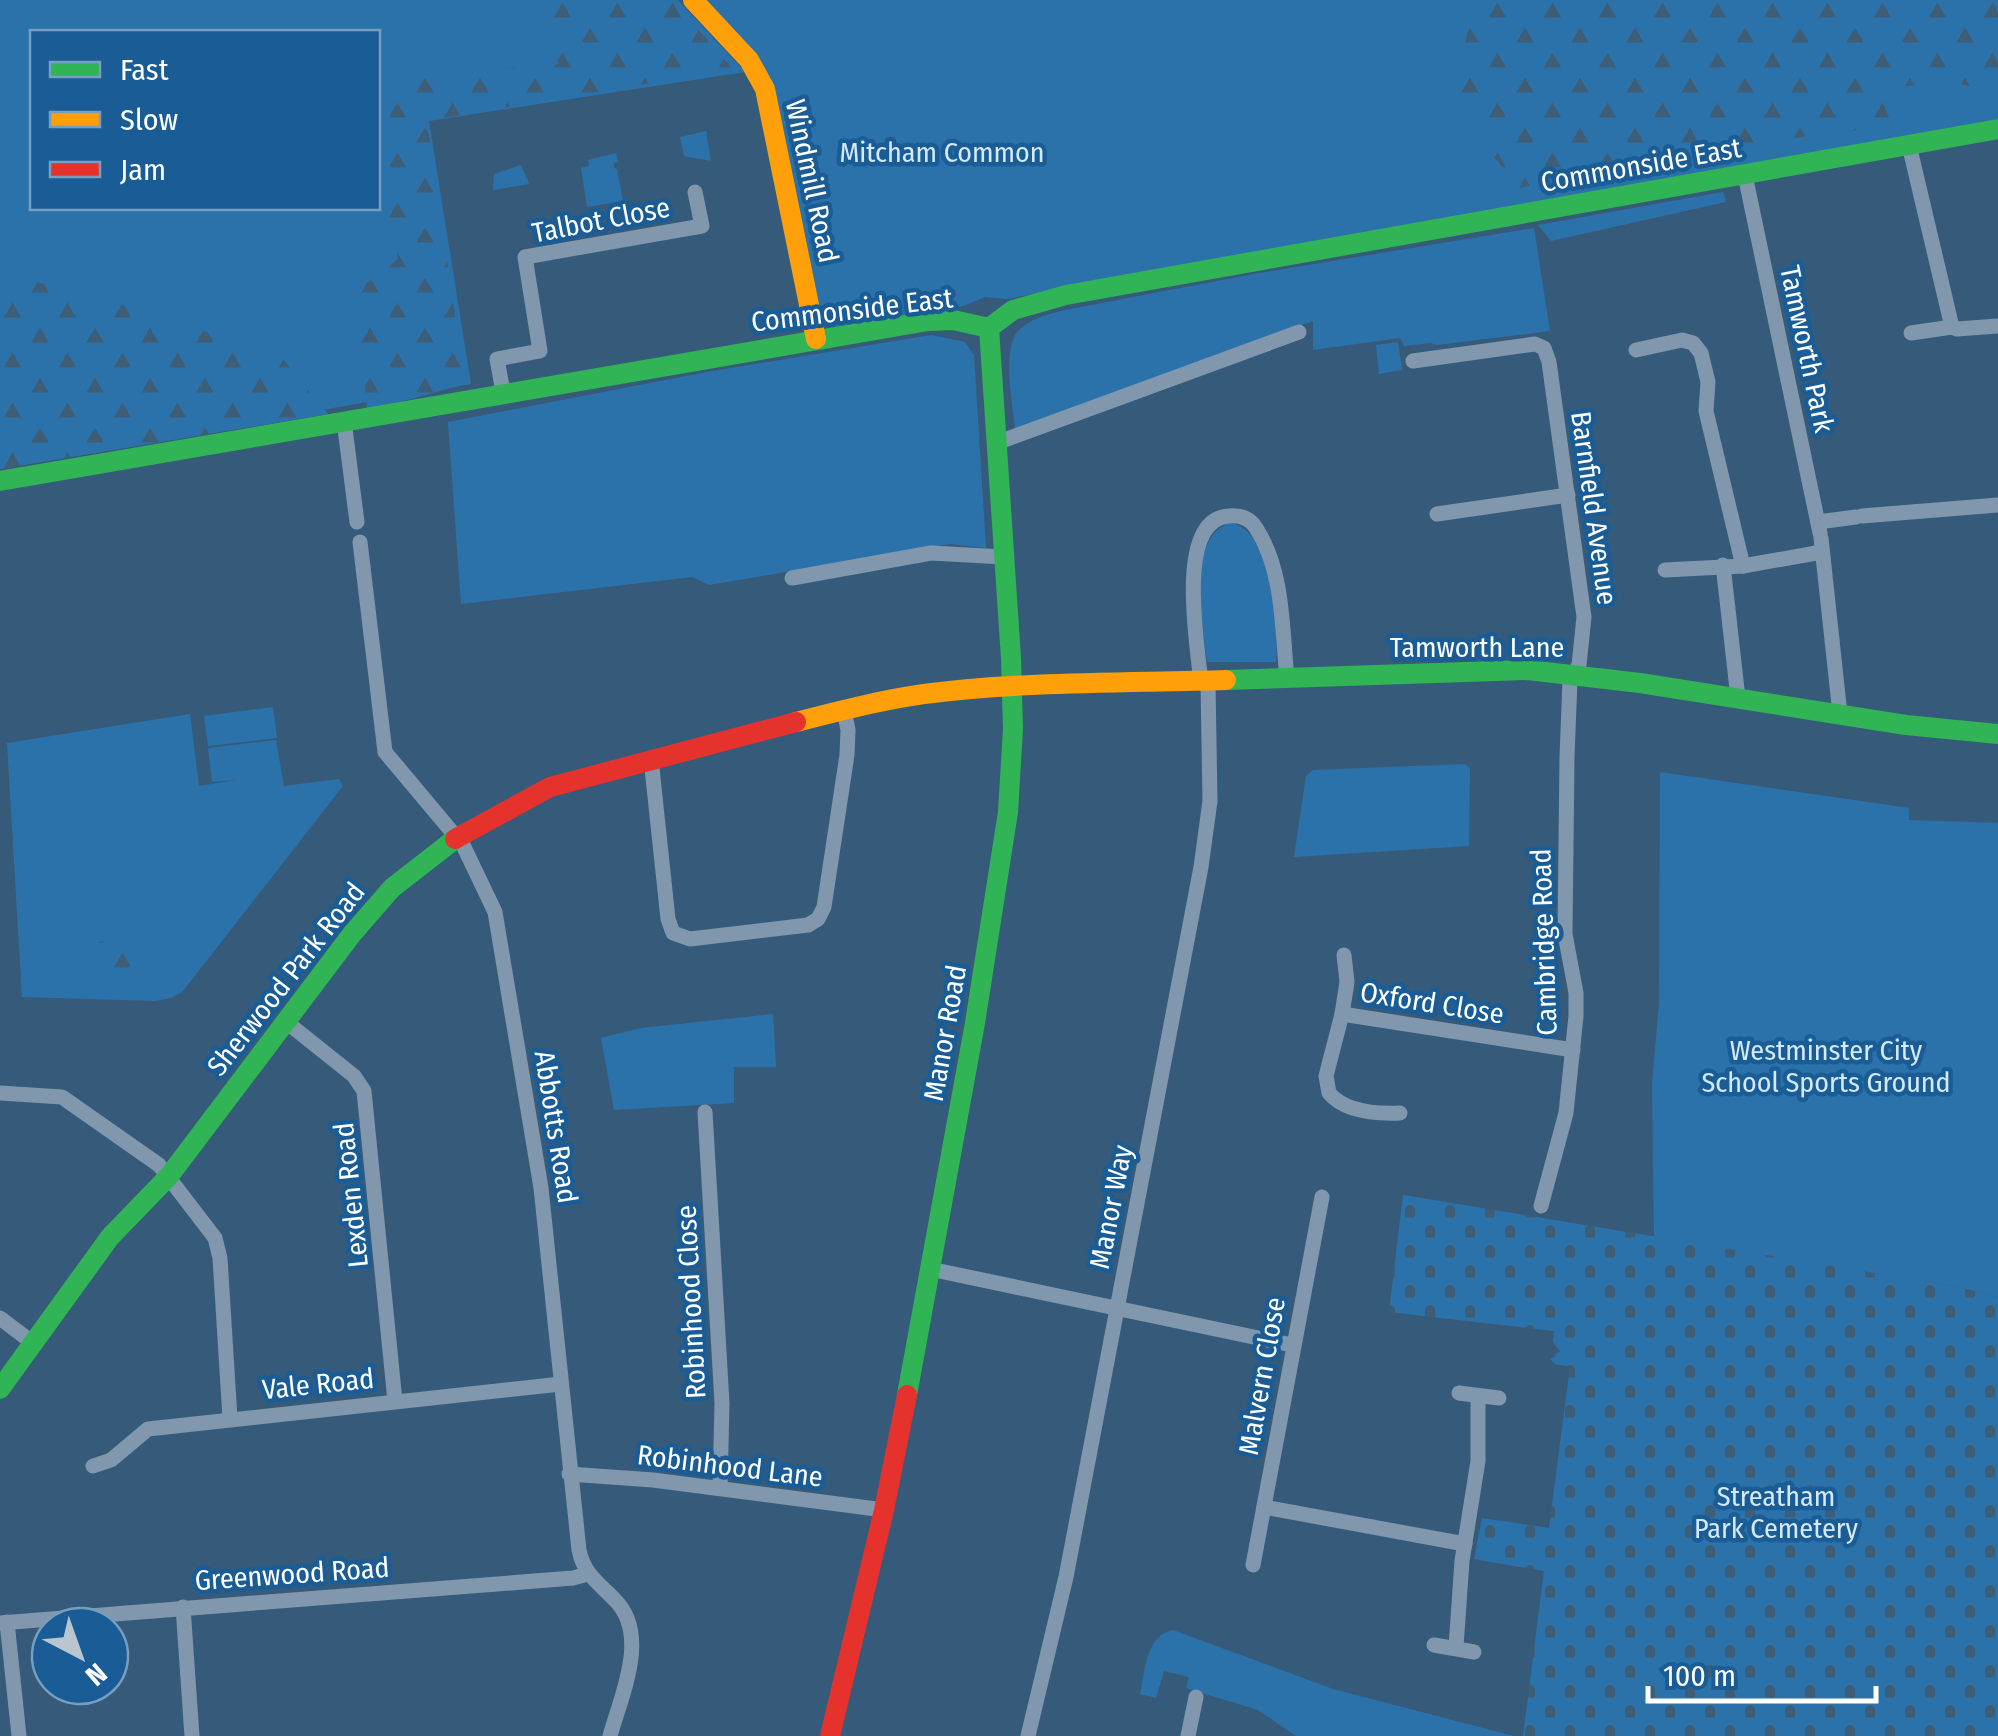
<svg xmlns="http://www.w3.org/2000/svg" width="1998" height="1736" font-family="'Fira Sans Condensed',sans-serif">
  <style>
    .green { fill: #2c72aa; fill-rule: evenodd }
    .forest { fill: url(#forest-firs) }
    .cemetery { fill: url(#cemetery-stones) }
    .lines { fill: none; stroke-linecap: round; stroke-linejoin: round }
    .street { stroke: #8097ad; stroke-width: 15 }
    .fast { stroke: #30b455; stroke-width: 20 }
    .slow { stroke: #ff9f0a; stroke-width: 20 }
    .jam { stroke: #e5322d; stroke-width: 20 }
    .labels { text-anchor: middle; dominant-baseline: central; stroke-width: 9; stroke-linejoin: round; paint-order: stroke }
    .park-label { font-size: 28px; fill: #d4eafb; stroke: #1a5d96 }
    .street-label { font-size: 28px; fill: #fff; stroke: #1a5d96 }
  </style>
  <defs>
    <pattern id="forest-firs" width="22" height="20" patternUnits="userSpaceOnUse" patternTransform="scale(2.5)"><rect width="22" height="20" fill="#2c72aa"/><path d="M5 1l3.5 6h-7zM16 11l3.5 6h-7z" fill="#3e5d76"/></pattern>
    <pattern id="cemetery-stones" width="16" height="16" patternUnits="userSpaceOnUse" patternTransform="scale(2.5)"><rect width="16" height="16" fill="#2c72aa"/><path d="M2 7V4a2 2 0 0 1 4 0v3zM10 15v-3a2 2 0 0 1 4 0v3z" fill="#3e5d76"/></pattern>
  </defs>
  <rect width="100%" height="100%" fill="#365b7a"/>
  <g class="green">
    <path d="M0 0H678L745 72 429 121 471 384 0 466ZM32 32H378V208H32Z"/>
    <polygon points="702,0 1998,0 1998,119 1007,299 985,297 963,306 836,327 822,319 778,108"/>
    <polygon points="706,131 711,161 684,156 680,137"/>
    <polygon points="616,153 618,162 614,163 614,168 617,169 623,201 587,207 581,168 589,166 588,160"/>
    <polygon points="521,165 529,184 493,190 494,174"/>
    <polygon points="1723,192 1726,202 1551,241 1538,225"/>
    <path d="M1534 228 1550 331 1437 345 1431 343 1404 346 1400 338 1313 350V321L1015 429C1013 403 1000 346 1021 328 1032 318 1050 314 1065 310L1254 274Z"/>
    <polygon points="931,335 965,342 974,355 986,548 950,544 709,585 692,577 461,604 448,422 707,372"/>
    <polygon points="1398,342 1402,370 1379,374 1376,345"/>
    <path d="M1229 523C1272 526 1279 629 1276 662H1207C1203 625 1185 540 1229 523Z"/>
    <polygon points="273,707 277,738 208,746 204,716"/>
    <polygon points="190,714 199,786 237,780 212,782 208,748 276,740 284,786 339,779 343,786 183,991 171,998 155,1001 22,997 7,743"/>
    <polygon points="1465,764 1470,768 1469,846 1294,857 1306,776 1313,770"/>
    <polygon points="1660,772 1909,808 1909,820 1998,823 1998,1297 1954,1286 1654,1238 1652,1084 1659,1003"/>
    <polygon points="773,1014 776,1067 734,1067 734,1103 614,1110 601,1038 641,1028"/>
    <path d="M1173 1630 1333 1689 1514 1736H1296L1258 1710 1186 1688 1189 1677 1164 1671 1156 1698 1140 1694C1145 1671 1146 1635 1173 1630Z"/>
  </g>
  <g class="forest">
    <polygon points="548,0 672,0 733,69 427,121 465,384 367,411 357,290 398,259 378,196 378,77 558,64"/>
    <polygon points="1470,0 1998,0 1998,92 1945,81 1879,90 1892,126 1732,146 1519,188 1459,114"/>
    <polygon points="0,272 159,315 283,359 328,414 0,469"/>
    <polygon points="109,939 125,938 141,942 147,954 144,965 132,973 99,970 92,961 92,950 98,942"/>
  </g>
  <polygon class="cemetery" points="1403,1195 1954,1286 1998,1297 1998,1736 1523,1736 1544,1571 1474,1559 1482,1518 1549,1528 1570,1367 1555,1364 1550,1359 1560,1351 1553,1342 1554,1331 1389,1312"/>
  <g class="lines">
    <g class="street">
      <polyline points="1909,145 1952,327 1957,329 1998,326"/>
      <polyline points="1745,175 1820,533"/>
      <polyline points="1911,333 1952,327"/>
      <polyline points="1636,350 1682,340 1693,343 1701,353 1708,382 1706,411 1743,566"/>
      <polyline points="1413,361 1535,344 1544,348 1549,362 1584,617 1579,665 1570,680 1567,757 1565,934 1576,993 1576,1016 1566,1113 1541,1206"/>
      <polyline points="503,392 497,359 540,351 525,257 702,226 695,192"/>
      <polyline points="344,421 357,522"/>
      <polyline points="999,442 1299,332"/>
      <polyline points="1437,514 1568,495"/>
      <polyline points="1862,516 1998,505"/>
      <polyline points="1818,522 1856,517"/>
      <polyline points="1821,538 1840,714"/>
      <path d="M360 542 385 752 463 845 495 912 541 1188 579 1550C584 1575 599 1583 615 1600 650 1635 621 1696 610 1736"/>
      <polyline points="1723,565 1738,698"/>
      <polyline points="1665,570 1743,566 1822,552"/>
      <polyline points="792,578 931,553 1004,557"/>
      <path d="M1201 683C1198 647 1174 519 1229 516 1241 515 1250 518 1256 528 1284 571 1282 630 1287 679"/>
      <polyline points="651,759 668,919 673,933 690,939 808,925 818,919 824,907 847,755 848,730 844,710"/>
      <polyline points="1344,955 1347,982 1342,1014 1573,1050"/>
      <path d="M1342 1014 1326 1076 1329 1093C1345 1112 1377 1114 1400 1113"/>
      <polyline points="285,1021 354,1076 364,1091 395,1401"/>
      <polyline points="0,1093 62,1097 159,1165 215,1238 220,1258 230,1418"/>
      <polyline points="705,1112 722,1403 720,1488"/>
      <polyline points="930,1269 1292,1345"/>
      <polyline points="0,1318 33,1343"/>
      <polyline points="1459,1393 1499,1398"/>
      <polyline points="93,1466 111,1460 148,1429 561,1384"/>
      <polyline points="569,1474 653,1480 884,1510"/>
      <polyline points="1264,1507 1465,1544"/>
      <polyline points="1253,1565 1322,1197"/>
      <polyline points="183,1607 192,1736"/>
      <polyline points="7,1622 19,1736"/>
      <polyline points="0,1623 573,1578 588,1574"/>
      <polyline points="1434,1645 1474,1652"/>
      <polyline points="1456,1647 1462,1561 1478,1461 1478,1396"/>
      <polyline points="1028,1736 1066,1577 1201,867 1210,801 1208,683"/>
      <polyline points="1188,1736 1196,1697"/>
    </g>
    <g class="fast">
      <polyline points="989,328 1013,310 1066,295 1998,129"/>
      <polyline points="0,481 928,321 953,320 989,328"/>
      <polyline points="1226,680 1528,670 1640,683 1906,725 1998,734"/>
      <polyline points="0,1389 110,1237 169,1176 352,934 392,888 455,839"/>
      <polyline points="907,1395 975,1023 1008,812 1013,729 1011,658 989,328"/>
    </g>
    <g class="slow">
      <polyline points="693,0 749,60 765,89 816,339"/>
      <path d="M796 722C839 711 881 700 924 694 1024 681 1126 683 1226 680"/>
    </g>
    <g class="jam">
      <polyline points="455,839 550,787 796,722"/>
      <polyline points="830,1736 884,1510 907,1395"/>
    </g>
  </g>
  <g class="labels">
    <g class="park-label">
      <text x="942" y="152">Mitcham Common</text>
      <text x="1826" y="1050">Westminster City<tspan x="1826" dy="32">School Sports Ground</tspan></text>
      <text x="1776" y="1496">Streatham<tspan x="1776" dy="32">Park Cemetery</tspan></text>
    </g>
    <g class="street-label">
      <text transform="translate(1641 165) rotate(-10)">Commonside East</text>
      <text transform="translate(812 181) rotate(78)">Windmill Road</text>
      <text transform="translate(601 220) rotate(-11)">Talbot Close</text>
      <text transform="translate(852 310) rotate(-7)">Commonside East</text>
      <text transform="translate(1807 349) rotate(78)">Tamworth Park</text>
      <text transform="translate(1594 508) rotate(82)">Barnfield Avenue</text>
      <text x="1477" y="647">Tamworth Lane</text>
      <text transform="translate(1544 942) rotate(-92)">Cambridge Road</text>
      <text transform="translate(286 979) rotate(-52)">Sherwood Park Road</text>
      <text transform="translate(1432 1003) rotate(9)">Oxford Close</text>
      <text transform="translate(945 1033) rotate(-80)">Manor Road</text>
      <text transform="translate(556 1127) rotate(81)">Abbotts Road</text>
      <text transform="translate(351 1195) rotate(-96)">Lexden Road</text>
      <text transform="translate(1111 1207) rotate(-79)">Manor Way</text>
      <text transform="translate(691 1302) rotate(-93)">Robinhood Close</text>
      <text transform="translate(1262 1376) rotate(-80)">Malvern Close</text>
      <text transform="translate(318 1384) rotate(-6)">Vale Road</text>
      <text transform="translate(730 1466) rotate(7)">Robinhood Lane</text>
      <text transform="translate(292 1574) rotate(-4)">Greenwood Road</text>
    </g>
  </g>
  <rect x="30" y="30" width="350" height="180" fill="#1a5d96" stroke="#769ec0" stroke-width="2.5"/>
  <rect x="50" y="62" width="50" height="15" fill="#30b455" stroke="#769ec0" stroke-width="2.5"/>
  <text x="120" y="80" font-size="30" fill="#ffffff">Fast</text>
  <rect x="50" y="112" width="50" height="15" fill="#ff9f0a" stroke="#769ec0" stroke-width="2.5"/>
  <text x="120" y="130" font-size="30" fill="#ffffff">Slow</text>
  <rect x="50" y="162" width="50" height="15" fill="#e5322d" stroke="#769ec0" stroke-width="2.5"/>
  <text x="120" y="180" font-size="30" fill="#ffffff">Jam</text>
  <g transform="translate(80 1656) rotate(139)"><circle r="48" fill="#1a5d96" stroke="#769ec0" stroke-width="2.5"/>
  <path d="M0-8L18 38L0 25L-18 38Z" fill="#b9c6d0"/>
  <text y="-15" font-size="28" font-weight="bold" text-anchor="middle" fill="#ffffff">N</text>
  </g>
  <path d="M1648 1686v15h228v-15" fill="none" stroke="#ffffff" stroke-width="5"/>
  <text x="1663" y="1686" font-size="30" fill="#ffffff" stroke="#1a5d96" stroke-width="8" paint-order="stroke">100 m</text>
</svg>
